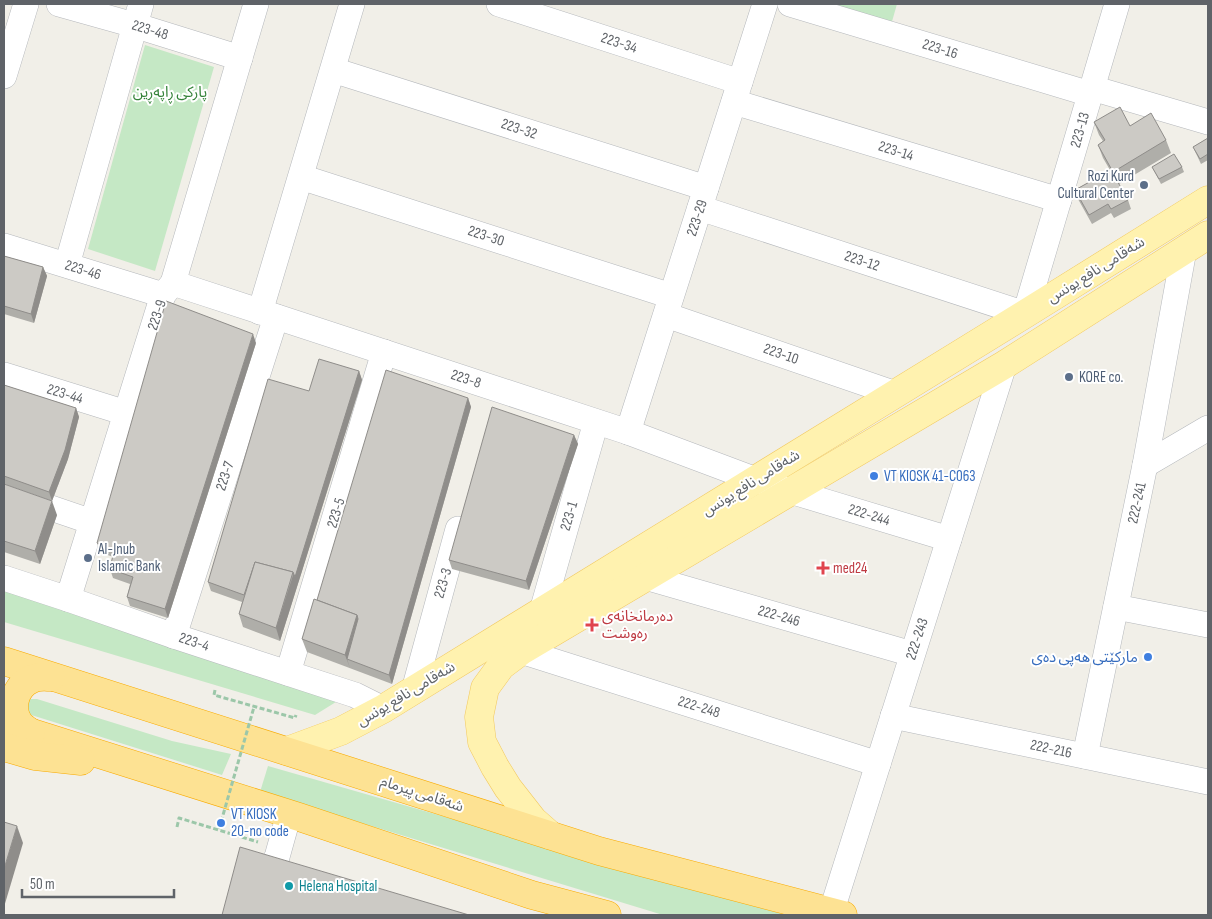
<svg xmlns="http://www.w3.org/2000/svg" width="1212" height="919" font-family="'Sofia Sans Condensed','Noto Sans Arabic',sans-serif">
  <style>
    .green { fill: #c5e8c5 }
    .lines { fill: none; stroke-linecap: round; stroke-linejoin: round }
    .minor-casing { stroke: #b5b8bc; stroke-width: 26 }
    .major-casing { stroke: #f2c960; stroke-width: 29 }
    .highway-casing { stroke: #f9ab00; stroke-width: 29 }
    .path { stroke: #9cc7a9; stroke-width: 3; stroke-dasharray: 5 2.5; stroke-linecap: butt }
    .minor { stroke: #fff; stroke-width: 25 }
    .major { stroke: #fff2af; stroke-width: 28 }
    .highway { stroke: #fde293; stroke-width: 28 }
    .path-bridge { stroke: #9cc7a9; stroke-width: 3; stroke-dasharray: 5 2.5; stroke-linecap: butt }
    .wall { fill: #afaea9 }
    .shaded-wall { fill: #8f8d8a }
    .building { fill: #cccac5; stroke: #8f8d8a }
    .service-dot { fill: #5c6f8a; stroke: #fff; stroke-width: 2 }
    .shop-dot { fill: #3f7fe0; stroke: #fff; stroke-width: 2 }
    .health-dot { fill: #e0444e; stroke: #fff; stroke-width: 2 }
    .culture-dot { fill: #0f9aa8; stroke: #fff; stroke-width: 2 }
    .labels { text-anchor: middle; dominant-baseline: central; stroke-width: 4; stroke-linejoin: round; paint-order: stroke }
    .street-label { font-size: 15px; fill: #5f6368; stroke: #fff }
    .park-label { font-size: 15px; fill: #348238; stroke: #fff }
    .service-label { font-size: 15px; fill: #4e5e75; stroke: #fff; text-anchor: start }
    .shop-label { font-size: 15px; fill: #366cbe; stroke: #fff; text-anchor: start }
    .health-label { font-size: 15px; fill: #be3a42; stroke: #fff; text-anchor: start }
    .culture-label { font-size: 15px; fill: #0d838f; stroke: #fff; text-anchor: start }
  </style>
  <rect width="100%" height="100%" fill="#f1efe8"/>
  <g class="green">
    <polygon points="813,4 897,4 891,25"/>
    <polygon points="145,45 214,67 155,271 88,249"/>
    <polygon points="4,583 344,697 315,715 4,622"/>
    <polygon points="24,699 37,699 172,741 231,754 222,775 25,713"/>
    <polygon points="268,766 786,915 663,915 260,792"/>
  </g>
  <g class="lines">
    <defs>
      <g id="minor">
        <polyline points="59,4 134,25 240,58"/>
        <polyline points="499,4 740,82"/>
        <polyline points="790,4 1090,94"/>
        <polyline points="333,70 706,188"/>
        <polyline points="4,76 26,4"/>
        <polyline points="1092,88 1208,122"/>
        <polyline points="734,102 1059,200"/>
        <polyline points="301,177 671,296"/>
        <polyline points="700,208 1025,314 1117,4"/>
        <polyline points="4,246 163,295"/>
        <polyline points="67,265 141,4"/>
        <polyline points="173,283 628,432 756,480 790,491 949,539"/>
        <polyline points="260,312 352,4"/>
        <polyline points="666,315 896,394"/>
        <polyline points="4,375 126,413"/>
        <polyline points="628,432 765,4"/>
        <polyline points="1145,465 1208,428"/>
        <polyline points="4,492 92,522"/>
        <polyline points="645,577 912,654"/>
        <polyline points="4,578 68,599 174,636 355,695 383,709"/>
        <polyline points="68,599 163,295 173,283 256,4"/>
        <polyline points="1116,607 1208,625"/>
        <polyline points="542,611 596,422"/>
        <polyline points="174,636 276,317"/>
        <polyline points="521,651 878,764"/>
        <polyline points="288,673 384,352"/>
        <polyline points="414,690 458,529"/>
        <polyline points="893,716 1208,782"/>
        <polyline points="1085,756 1145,465 1184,250"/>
        <polyline points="831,913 1004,365"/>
        <polyline points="275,915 269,896 268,873 277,857 289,814"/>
      </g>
      <g id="major">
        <polyline points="287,751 341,731 383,709 1025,314 1208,200"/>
        <polyline points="550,835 533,820 508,788 495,767 482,742 479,717 485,688 501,666 521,651 1004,365 1208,235"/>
      </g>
      <g id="highway">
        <polyline points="4,661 599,851 843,915"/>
        <polyline points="4,724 299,817 532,895 607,915"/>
        <path d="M31 733C27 730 22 727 19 723 9 708 15 686 32 679 38 676 45 677 51 677"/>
        <polyline points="4,747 35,756 81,761"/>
      </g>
    </defs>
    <use href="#minor" class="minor-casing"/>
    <use href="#major" class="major-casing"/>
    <use href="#highway" class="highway-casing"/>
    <g class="path">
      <polyline points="215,690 214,695 295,718 296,715"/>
      <polyline points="177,827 179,818 258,842"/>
    </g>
    <use href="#minor" class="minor"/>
    <use href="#major" class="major"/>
    <use href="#highway" class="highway"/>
    <polyline class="path-bridge" points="219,829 254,707"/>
  </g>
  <g class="wall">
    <polygon points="1094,122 1130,126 1166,140 1171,153 1119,184 1128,200 1131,209 1114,218 1111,213 1092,224 1078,199 1075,190 1110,170 1103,158 1098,145 1103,141 1099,135"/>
    <polygon points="1208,138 1208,160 1201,164 1193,147"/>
    <polygon points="1152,167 1182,167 1184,172 1161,184"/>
    <polygon points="4,256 43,267 47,276 34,323 4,314"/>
    <polygon points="256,343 168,618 130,606 127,597 130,584 113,578 110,569 113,557 100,552 97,543"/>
    <polygon points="359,371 362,380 280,641 243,627 239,614 242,602 211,591 208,582 309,391"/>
    <polygon points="4,385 76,408 79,417 68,459 52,501 4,484"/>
    <polygon points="468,398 471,407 392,684 307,652 302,639 317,600"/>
    <polygon points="574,435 578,444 529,590 452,569 449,560"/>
    <polygon points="4,484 57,515 40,564 4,552"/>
  </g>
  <g class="shaded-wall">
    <polygon points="43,267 47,276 34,323 31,314"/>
    <polygon points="253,334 256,343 168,618 165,609"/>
    <polygon points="359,371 362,380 280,641 276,628"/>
    <polygon points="468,398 471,407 392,684 389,675"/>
    <polygon points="76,408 79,417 68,459 52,501 49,492"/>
    <polygon points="574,435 578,444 529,590 526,581"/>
    <polygon points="52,501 57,515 40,564 35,551"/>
    <polygon points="357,615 361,628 347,659 350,668 345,655"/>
    <polygon points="17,826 23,843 4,907 4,869"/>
  </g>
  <g class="building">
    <polygon points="1120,107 1130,126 1151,113 1166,140 1113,172 1098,145 1105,140 1094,122"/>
    <polygon points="1208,138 1208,154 1200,159 1193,147"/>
    <polygon points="1174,154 1182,167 1159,179 1152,167"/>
    <polygon points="1111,170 1128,200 1111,209 1108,204 1089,215 1075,190"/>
    <polygon points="4,256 43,267 31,314 4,306"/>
    <polygon points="166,301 253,334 165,609 127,597 133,577 110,569 114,550 97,543"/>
    <polygon points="319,359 359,371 295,577 293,572 255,562 244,595 208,582 268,379 309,391"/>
    <polygon points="386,370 468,398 389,675 347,659 358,619 357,615 317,600"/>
    <polygon points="4,385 76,408 65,450 49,492 4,476"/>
    <polygon points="492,407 574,435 526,581 449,560"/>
    <polygon points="4,484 52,501 35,551 4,541"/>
    <polygon points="255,562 293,572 276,628 239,614"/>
    <polygon points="314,599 357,615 345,655 302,639"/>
    <polygon points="4,822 17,826 4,869"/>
    <polygon points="240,847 469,915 222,915"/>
  </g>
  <g class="service-dot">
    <circle cx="1144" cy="185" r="5"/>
    <circle cx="1069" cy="377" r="5"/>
    <circle cx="88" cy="558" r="5"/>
  </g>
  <g class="shop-dot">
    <circle cx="874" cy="476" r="5"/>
    <circle cx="1148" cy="657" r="5"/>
    <circle cx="221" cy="823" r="5"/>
  </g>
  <g class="health-dot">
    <path d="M820.5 560.5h5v5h5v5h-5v5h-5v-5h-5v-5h5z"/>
    <path d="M589.5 617.5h5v5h5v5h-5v5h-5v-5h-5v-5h5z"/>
  </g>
  <circle class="culture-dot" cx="289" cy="886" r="5"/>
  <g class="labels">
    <g class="street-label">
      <text transform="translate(150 30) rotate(17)">223-48</text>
      <text transform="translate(619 43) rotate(18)">223-34</text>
      <text transform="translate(940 49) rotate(17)">223-16</text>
      <text transform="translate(519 129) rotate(18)">223-32</text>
      <text transform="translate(1080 130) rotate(-74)">223-13</text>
      <text transform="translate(896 151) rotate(17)">223-14</text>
      <text transform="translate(697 218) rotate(-72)">223-29</text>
      <text transform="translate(486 236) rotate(18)">223-30</text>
      <text transform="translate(862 261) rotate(18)">223-12</text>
      <text transform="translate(83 270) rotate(17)">223-46</text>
      <text transform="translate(1096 270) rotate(-32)">شەقامی نافع یونس</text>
      <text transform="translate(157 315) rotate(-72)">223-9</text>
      <text transform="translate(781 354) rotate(19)">223-10</text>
      <text transform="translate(466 379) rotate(18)">223-8</text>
      <text transform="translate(65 394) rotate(17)">223-44</text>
      <text transform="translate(225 476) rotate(-72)">223-7</text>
      <text transform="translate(751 483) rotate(-32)">شەقامی نافع یونس</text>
      <text transform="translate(1137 503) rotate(-78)">222-241</text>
      <text transform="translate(336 513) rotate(-73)">223-5</text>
      <text transform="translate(869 515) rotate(17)">222-244</text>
      <text transform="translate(569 516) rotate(-74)">223-1</text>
      <text transform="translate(443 583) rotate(-74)">223-3</text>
      <text transform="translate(779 616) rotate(16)">222-246</text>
      <text transform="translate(917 639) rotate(-72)">222-243</text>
      <text transform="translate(194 642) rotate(18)">223-4</text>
      <text transform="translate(406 694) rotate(-31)">شەقامی نافع یونس</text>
      <text transform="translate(699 707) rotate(17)">222-248</text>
      <text transform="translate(1051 749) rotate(12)">222-216</text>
      <text transform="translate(422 794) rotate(18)">شەقامی پیرمام</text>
    </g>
    <g class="park-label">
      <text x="170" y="92">پارکی ڕاپەڕین</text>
    </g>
    <g class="service-label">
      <text x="1134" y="176" text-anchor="end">Rozi Kurd<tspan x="1134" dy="17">Cultural Center</tspan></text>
      <text x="1079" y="377">KORE co.</text>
      <text x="98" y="549">Al-Jnub<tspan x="98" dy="17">Islamic Bank</tspan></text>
    </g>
    <g class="shop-label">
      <text x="884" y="476">VT KIOSK 41-C063</text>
      <text x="1138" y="657" text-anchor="end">مارکێتی هەپی دەی</text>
      <text x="231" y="814">VT KIOSK<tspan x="231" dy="17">20-no code</tspan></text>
    </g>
    <g class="health-label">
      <text x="833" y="568">med24</text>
      <text x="602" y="616">دەرمانخانەی<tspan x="602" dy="17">رەوشت</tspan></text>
    </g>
    <g class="culture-label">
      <text x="299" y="886">Helena Hospital</text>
    </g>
  </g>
  <rect width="1212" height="919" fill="none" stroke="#5f6368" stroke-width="10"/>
  <path d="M22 889v8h152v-8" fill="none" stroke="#5f6368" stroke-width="2.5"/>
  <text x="30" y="889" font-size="15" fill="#5f6368" stroke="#ffffff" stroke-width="4" paint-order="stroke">50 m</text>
</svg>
